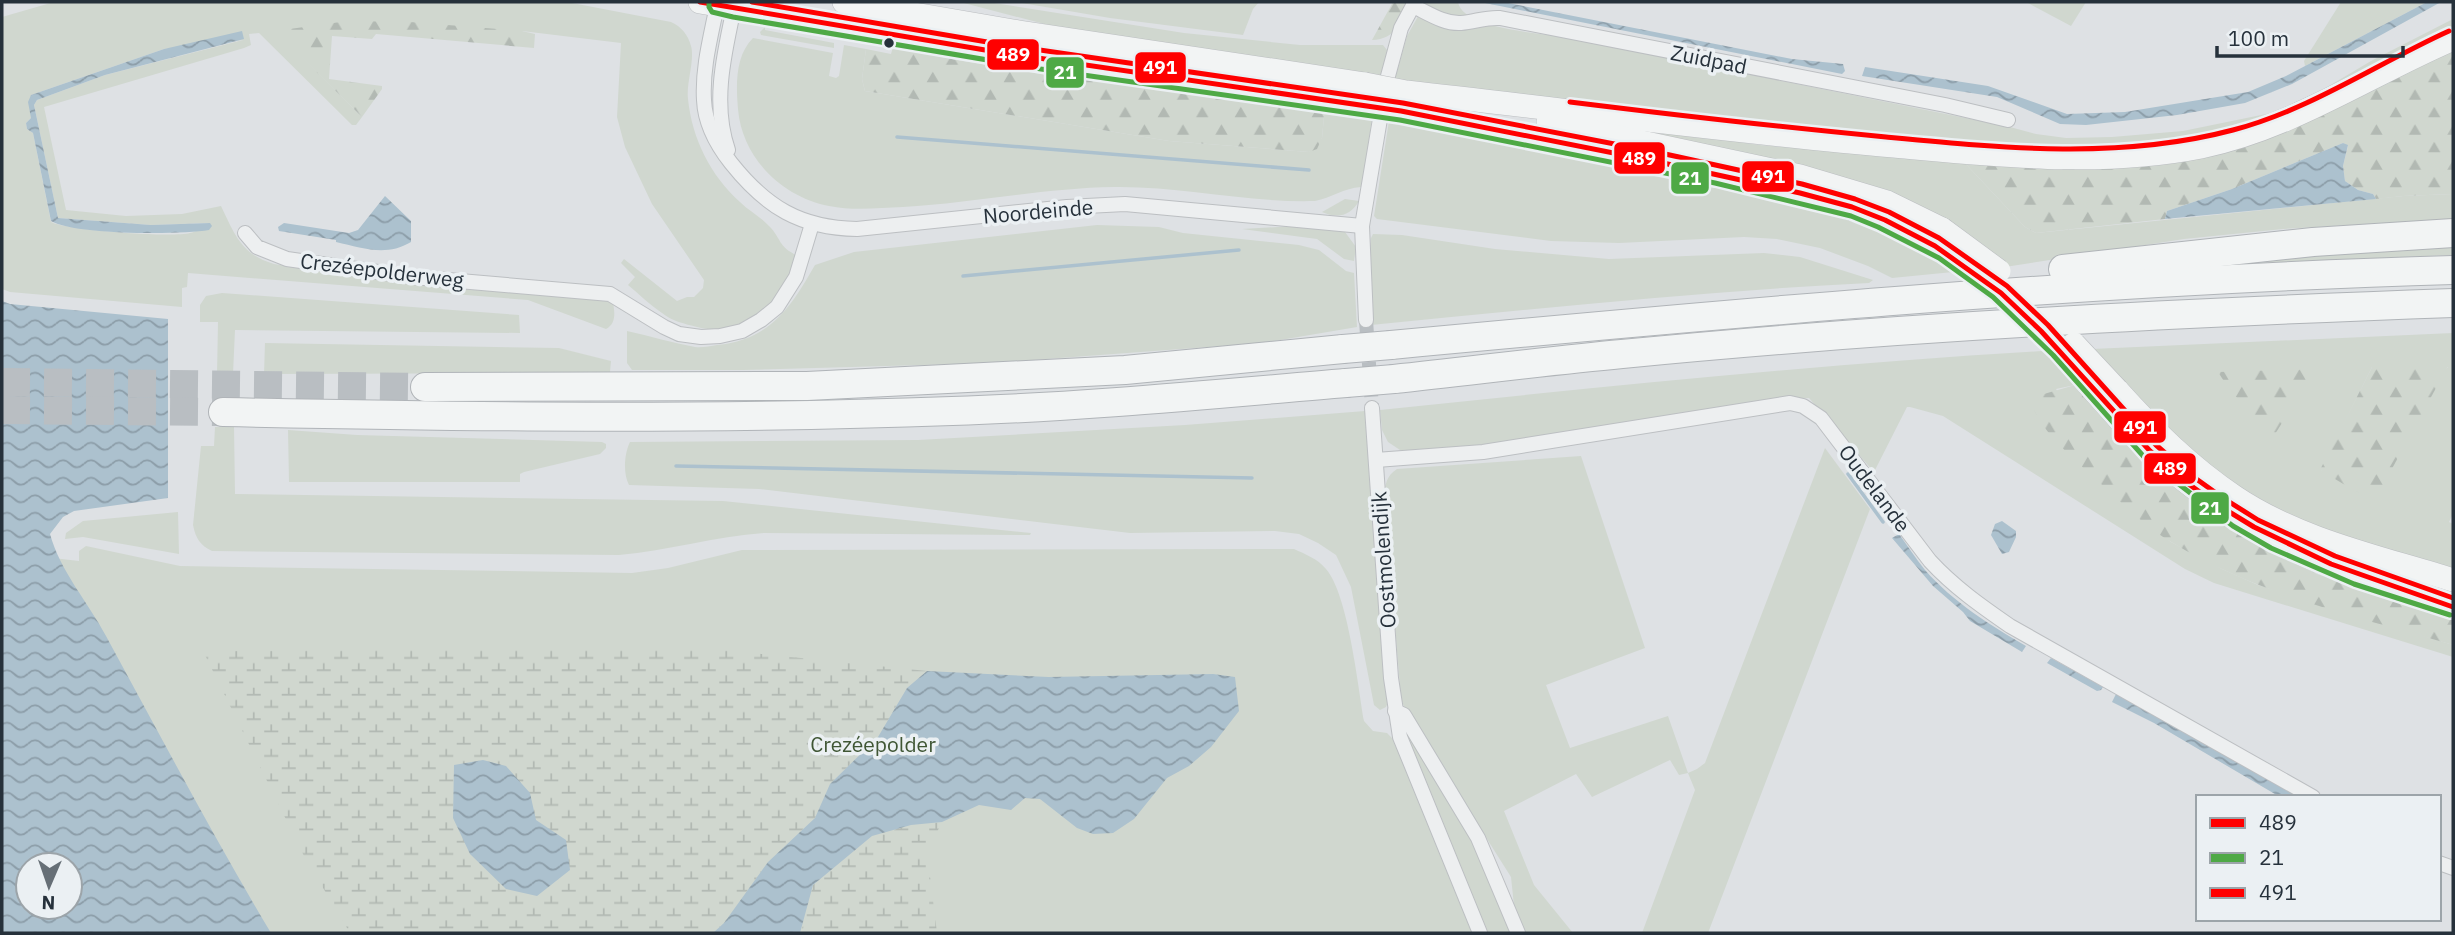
<svg xmlns="http://www.w3.org/2000/svg" width="2455" height="935" font-family="'IBM Plex Sans',sans-serif">
  <style>
    .green { fill: #d0d7cf; fill-rule: evenodd }
    .forest { fill: url(#forest-firs) }
    .wetland { fill: url(#wetland-marsh) }
    .water { fill: url(#water-waves); fill-rule: evenodd }
    .lines { fill: none; stroke-linecap: round; stroke-linejoin: round }
    .stream { stroke: #acc1ce; stroke-width: 3.5 }
    .street-tunnel { stroke: #b9bec2; stroke-width: 14; stroke-dasharray: 14 7; stroke-linecap: butt }
    .highway-tunnel { stroke: #b9bec2; stroke-width: 28; stroke-dasharray: 28 14; stroke-linecap: butt }
    .street-casing { stroke: #bcbfc2; stroke-width: 16 }
    .primary-casing { stroke: #bbbec1; stroke-width: 24 }
    .highway-casing { stroke: #b0b4b8; stroke-width: 30 }
    .street { stroke: #edeff0; stroke-width: 14 }
    .primary { stroke: #f2f4f4; stroke-width: 23 }
    .highway { stroke: #f2f4f4; stroke-width: 28 }
    .primary-bridge-casing { stroke: #bbbec1; stroke-width: 24; stroke-linecap: butt }
    .highway-bridge-casing { stroke: #b0b4b8; stroke-width: 30; stroke-linecap: butt }
    .primary-bridge { stroke: #f2f4f4; stroke-width: 23 }
    .highway-bridge { stroke: #f2f4f4; stroke-width: 28 }
    .bus-1-casing { stroke: #ebf0f3; stroke-width: 10 }
    .bus-2-casing { stroke: #ebf0f3; stroke-width: 10 }
    .bus-3-casing { stroke: #ebf0f3; stroke-width: 10 }
    .bus-1 { stroke: #f00; stroke-width: 5 }
    .bus-2 { stroke: #4ea945; stroke-width: 5 }
    .bus-3 { stroke: #f00; stroke-width: 5 }
    .bus-dot { fill: #26313b; stroke: #ebf0f3; stroke-width: 2.5 }
    .labels { text-anchor: middle; dominant-baseline: central; stroke-width: 7; stroke-linejoin: round; paint-order: stroke }
    .street-label { font-size: 21px; fill: #26313b; stroke: #ebf0f3 }
    .park-label { font-size: 21px; fill: #3f5634; stroke: #ebf0f3 }
    .line-badge { stroke: #ebf0f3; stroke-width: 2.5 }
    .badge-label { font-size: 19px; text-anchor: middle; font-weight: bold; fill: #fff }
  </style>
  <defs>
    <pattern id="forest-firs" width="22" height="20" patternUnits="userSpaceOnUse" patternTransform="scale(1.75)"><rect width="22" height="20" fill="#d0d7cf"/><path d="M5 1l3.5 6h-7zM16 11l3.5 6h-7z" fill="#b2b9b3"/></pattern>
    <pattern id="wetland-marsh" width="20" height="14" patternUnits="userSpaceOnUse" patternTransform="scale(1.75)"><rect width="20" height="14" fill="#d0d7cf"/><path d="M1 5h8M5 5V1M11 12h8M15 12V8" fill="none" stroke="#b2b9b3"/></pattern>
    <pattern id="water-waves" width="16" height="10" patternUnits="userSpaceOnUse" patternTransform="scale(1.75)"><rect width="16" height="10" fill="#acc1ce"/><path d="M0 5q4-4 8 0t8 0" fill="none" stroke="#8c9da8"/></pattern>
  </defs>
  <rect width="100%" height="100%" fill="#dee1e4"/>
  <g class="green">
    <path d="M54 2H567L671 22C682 27 688 35 691 46 695 60 686 83 688 99 692 139 711 176 740 202 749 211 761 217 769 226 782 239 777 246 798 256 779 300 752 341 697 327 685 324 672 321 662 313 650 305 639 294 628 285L635 277 621 263 624 259 677 301 687 297H694L703 288 704 280 652 204 625 147 617 117 621 43 522 31H276L362 117 356 125H352L259 33 249 34 251 45 244 48 44 107 66 210 126 216 182 214 221 206C235 235 241 254 274 264L379 280 608 300 613 303C615 313 616 324 606 329L528 300 188 273 187 287 182 288V307L10 292 2 289V17ZM243 40 105 75 37 100 34 105 58 218 151 225 209 223C204 226 196 232 190 233 171 238 66 230 51 222L33 133 27 129 26 123 31 118V95L164 49Z"/>
    <polygon points="960,2 988,2 1184,33 1300,45 1383,45 1387,50 1382,79 1075,32"/>
    <polygon points="1016,2 1259,2 1253,9 1243,35 1110,18"/>
    <path d="M1426 2H1458C1463 30 1545 33 1570 38 1716 68 1863 97 2010 127L2036 134 2066 138 2112 137 2183 131 2290 109 2371 61 2453 19V33C2367 71 2285 122 2192 141 2095 159 1986 148 1887 140 1722 126 1558 106 1394 82L1407 36Z"/>
    <polygon points="2026,2 2086,2 2071,26"/>
    <polygon points="2341,2 2427,2 2305,66 2304,61"/>
    <polygon points="765,27 765,30 834,43 834,48 761,35 760,32"/>
    <path d="M753 38 833 53 829 76 836 78 839 76 844 45 866 49 862 79 865 91 1169 141 1309 152 1322 138 1325 105 1372 117 1363 184 1361 187C1344 188 1331 198 1315 201 1248 203 1181 186 1114 187 1044 188 973 203 903 207 879 208 853 211 829 206 782 197 742 158 738 109 736 85 735 56 753 38Z"/>
    <polygon points="1541,113 1759,145 1963,161 2025,227 2036,233 2403,196 2453,194 2453,219 2283,229 2184,239 2005,267"/>
    <polygon points="1389,121 1432,121 1686,170 1877,226 1953,272 1892,278 1868,266 1820,248 1777,239 1744,237 1619,243 1551,241 1377,219 1374,216"/>
    <path d="M1345 199 1359 201C1350 216 1338 219 1322 212Z"/>
    <path d="M1097 225 1159 227 1183 233 1299 245 1319 250 1346 271 1354 273 1357 327 1262 343 994 363 743 370H632L627 363V331C650 336 673 343 695 347 702 348 710 346 717 345 770 340 791 307 815 265L854 252Z"/>
    <polygon points="1311,225 1345,232 1356,247 1354,261 1344,259 1317,239 1242,229"/>
    <path d="M1373 234 1402 235 1495 249 1609 259 1764 253 1800 257 1873 280 1869 283C1702 291 1537 309 1371 325L1369 267 1371 238Z"/>
    <polygon points="2453,238 2453,255 2258,263 2077,274"/>
    <polygon points="222,293 519,315 520,333 235,330 233,374 217,375 218,322 200,322 200,305 206,296"/>
    <path d="M2453 333V514L2449 522 2453 524V573C2373 549 2291 526 2222 477 2172 441 2132 394 2092 349ZM2372 367H2448L2321 471V470Z"/>
    <polygon points="265,343 559,348 611,361 610,372 583,373 264,374"/>
    <path d="M2044 351 2075 385 2056 389 2120 501 2171 542 2222 569 2258 585 2453 645V657L2214 583 2185 569 1943 416 1910 407H1907L1874 472 1809 398 1771 401 1575 433 1429 451 1400 450 1388 442 1382 430 1380 410C1601 387 1822 364 2044 351Z"/>
    <path d="M1365 411 1389 700 1386 707 1380 710 1374 705 1351 587 1336 555 1318 543 1299 534 1275 531 1130 533 759 489 629 485C623 474 624 454 630 442L918 440 1185 425Z"/>
    <path d="M234 426 235 494 723 501 1031 533 1030 535 764 533C715 536 668 551 619 555L212 551C200 545 196 539 193 525L201 446H214L215 427Z"/>
    <polygon points="288,430 357,435 602,442 606,444 606,448 600,454 524,472 520,474 520,482 289,482"/>
    <path d="M1825 448 1870 509 1708 933H1642L1695 790 1688 773 1679 775 1670 760 1592 797 1576 774 1504 811 1534 885 1573 933H1522L1515 915 1511 877 1405 709 1401 699 1385 505C1385 490 1383 478 1397 469L1581 456 1645 648 1546 685 1570 748 1668 716 1688 773 1697 769 1705 763Z"/>
    <polygon points="178,512 179,554 83,537 65,539 66,533 83,521"/>
    <path d="M86 546 180 566 632 573 668 568 742 550 1294 549C1305 554 1318 559 1326 569 1348 594 1358 686 1364 721L1373 731 1387 733 1393 739 1472 933H264L53 558 79 561V551Z"/>
    <polygon points="1404,729 1475,841 1513,933 1486,933"/>
  </g>
  <g class="forest">
    <path d="M1393 2H1410C1400 22 1397 39 1372 40Z"/>
    <polygon points="348,21 410,22 522,31 535,34 534,48 376,34 372,39 332,36 329,79 382,86 382,89 362,117 275,31"/>
    <polygon points="893,47 957,60 1067,78 1108,74 1325,105 1322,138 1317,149 1309,152 1169,141 865,91 862,79 866,49 891,54"/>
    <polygon points="2453,50 2453,194 2403,196 2376,199 2373,194 2358,190 2345,181 2343,166 2348,146 2343,143 2232,189 2167,211 2165,219 2036,233 2025,227 1963,161 2127,165"/>
    <polygon points="2448,366 2376,498 2355,491 2320,470 2372,367"/>
    <polygon points="2316,369 2275,434 2231,392 2218,372"/>
    <path d="M2075 385 2266 548 2317 574 2453 616V645C2359 617 2258 595 2173 543 2143 526 2117 498 2091 475 2070 455 2044 434 2033 407L2037 396Z"/>
  </g>
  <g class="wetland">
    <polygon points="703,648 927,671 907,688 878,737 830,784 815,818 768,862 724,923 713,933 350,933 304,856 203,651"/>
    <polygon points="942,822 930,846 928,860 937,933 801,933 813,885 872,836 911,825"/>
  </g>
  <g class="water">
    <polygon points="1480,2 1503,2 1792,59 1843,64 1845,71 1842,74"/>
    <polygon points="2427,2 2441,2 2292,84 2245,103 2177,115 2086,125 2060,124 1997,97 1862,76 1865,67 1988,86 2067,114 2125,112 2248,92 2286,76"/>
    <path d="M242 31 244 39 105 75 37 100 34 105 58 218 151 225 210 223 212 226 209 230C180 235 74 235 51 221L33 133 27 129 26 123 31 118 28 102 31 95 164 49Z"/>
    <polygon points="2343,143 2348,145 2343,166 2345,181 2358,190 2373,194 2376,199 2165,219 2167,211 2232,189"/>
    <path d="M385 196 411 221V242C386 257 363 248 336 242V240L279 231 278 227 284 223 349 233 358 230Z"/>
    <path d="M2 301 10 304 168 319V498L74 511 63 517 50 534C60 571 88 602 106 636 160 735 213 836 271 933H2ZM28 865H70V907H28Z"/>
    <polygon points="2002,521 2016,531 2016,537 2009,552 2002,554 1991,535 1995,524"/>
    <path d="M1899 534C1908 546 1916 559 1925 570 1953 602 1990 625 2026 646L2022 652 1970 621 1963 612 1933 586 1892 538Z"/>
    <polygon points="2051,658 2103,687 2101,690 2097,691 2047,663"/>
    <polygon points="927,671 1049,677 1213,674 1235,677 1239,711 1211,747 1189,766 1167,778 1134,819 1113,833 1093,834 1077,828 1040,799 1025,798 1011,810 979,805 942,822 911,825 872,836 813,885 800,933 713,933 724,923 768,862 815,818 830,784 878,737 907,688"/>
    <polygon points="2116,694 2299,797 2280,797 2154,723 2112,702"/>
    <polygon points="483,760 506,766 530,793 536,820 566,840 570,870 537,896 506,889 470,854 453,818 454,765"/>
  </g>
  <g class="lines">
    <g class="stream">
      <polyline points="897,137 1309,170"/>
      <polyline points="963,276 1239,250"/>
      <polyline points="676,466 1252,478"/>
      <polyline points="1848,474 1883,522"/>
    </g>
    <polyline class="street-tunnel" points="1366,320 1372,408"/>
    <g class="highway-tunnel">
      <polyline points="2,382 425,387"/>
      <polyline points="2,410 223,412"/>
    </g>
    <defs>
      <g id="street">
        <path d="M717 5C711 36 702 68 704 100 705 124 716 144 731 163 766 207 800 228 857 229L1067 207 1125 204 1362 226"/>
        <path d="M1413 6C1428 13 1444 24 1461 23 1475 22 1486 17 1500 18L1945 105 2008 120"/>
        <polyline points="1388,76 1401,28 1415,2"/>
        <path d="M728 150C712 104 724 54 734 8"/>
        <polyline points="245,233 257,247 287,259 413,277 610,294 664,327 679,334 701,337 720,336 742,331 761,320 777,307 796,277 812,224"/>
        <polyline points="1366,320 1362,226 1380,119"/>
        <polyline points="1372,408 1391,678 1400,737 1480,933"/>
        <path d="M1376 460 1483 452 1790 403 1803 406 1821 418 1930 561C1954 587 1981 606 2010 626L2313 797"/>
        <polyline points="1395,711 1404,715 1478,838 1518,933"/>
        <polyline points="2439,863 2453,868"/>
      </g>
      <g id="primary">
        <polyline points="700,2 1042,60 1362,104"/>
        <polyline points="844,2 1019,32 1365,84"/>
        <path d="M1406 92C1569 110 1731 132 1894 146 1997 155 2099 167 2201 147 2292 128 2369 75 2453 39"/>
        <path d="M1402 111C1495 129 1587 146 1678 166 1758 182 1838 198 1912 233"/>
        <polyline points="1548,122 1800,176 1887,202 1942,229"/>
        <path d="M2117 390C2153 430 2190 467 2235 497 2299 540 2380 557 2453 580"/>
        <path d="M2095 392C2114 412 2132 436 2153 454 2190 487 2231 516 2274 540 2330 570 2393 588 2453 607"/>
      </g>
      <g id="highway">
        <polyline points="2063,269 2313,242 2453,233"/>
        <path d="M1391 345C1745 312 2098 280 2453 270"/>
        <path d="M1394 379C1470 371 1546 361 1622 354 1898 327 2176 313 2453 303"/>
        <polyline points="425,387 807,386 1125,370 1343,349"/>
        <path d="M223 412C466 417 709 420 952 411 1083 407 1215 394 1346 383"/>
      </g>
    </defs>
    <use href="#street" class="street-casing"/>
    <use href="#primary" class="primary-casing"/>
    <use href="#highway" class="highway-casing"/>
    <use href="#street" class="street"/>
    <use href="#primary" class="primary"/>
    <use href="#highway" class="highway"/>
    <defs>
      <g id="primary-bridge">
        <polyline points="1365,84 1406,92"/>
        <polyline points="1362,104 1402,111"/>
        <polyline points="1942,229 1999,271"/>
        <path d="M1912 233C1992 277 2037 323 2095 392"/>
        <polyline points="2074,344 2117,390"/>
      </g>
      <g id="highway-bridge">
        <polyline points="1343,349 1391,345"/>
        <polyline points="1346,383 1394,379"/>
      </g>
    </defs>
    <use href="#primary-bridge" class="primary-bridge-casing"/>
    <use href="#highway-bridge" class="highway-bridge-casing"/>
    <use href="#primary-bridge" class="primary-bridge"/>
    <use href="#highway-bridge" class="highway-bridge"/>
    <defs>
      <polyline id="bus-1" points="700,2 997,52 1401,111 1654,161 1800,193 1852,207 1885,220 1935,246 2001,293 2041,331 2150,451 2183,480 2218,505 2254,527 2331,564 2453,607"/>
      <polyline id="bus-2" points="709,2 709,7 712,12 733,17 1041,69 1400,120 1715,183 1851,216 1878,227 1939,258 1993,297 2053,355 2145,458 2233,526 2271,548 2354,584 2450,615"/>
      <g id="bus-3">
        <polyline points="752,2 999,44 1403,103 1656,152 1802,184 1855,199 1889,212 1939,238 2007,286 2048,325 2156,445 2188,473 2223,498 2258,520 2335,556 2453,598"/>
        <path d="M1570 102C1675 115 1780 127 1886 137 2001 148 2120 160 2233 130 2310 110 2378 63 2449 31"/>
      </g>
    </defs>
    <use href="#bus-1" class="bus-1-casing"/>
    <use href="#bus-2" class="bus-2-casing"/>
    <use href="#bus-3" class="bus-3-casing"/>
    <use href="#bus-1" class="bus-1"/>
    <use href="#bus-2" class="bus-2"/>
    <use href="#bus-3" class="bus-3"/>
  </g>
  <circle class="bus-dot" cx="889" cy="43" r="6"/>
  <g class="labels">
    <g class="street-label">
      <text transform="translate(1709 59) rotate(11)">Zuidpad</text>
      <text transform="translate(1038 211) rotate(-5)">Noordeinde</text>
      <text transform="translate(382 270) rotate(7)">Crezéepolderweg</text>
      <text transform="translate(1875 488) rotate(53)">Oudelande</text>
      <text transform="translate(1383 560) rotate(-94)">Oostmolendijk</text>
    </g>
    <g class="park-label">
      <text x="873" y="744">Crezéepolder</text>
    </g>
  </g>
  <g class="line-badge">
    <rect x="986" y="38" width="54" height="33" rx="7" fill="#f00"/>
    <rect x="1134" y="51" width="53" height="33" rx="7" fill="#f00"/>
    <rect x="1045" y="56" width="40" height="33" rx="7" fill="#4ea945"/>
    <rect x="1613" y="141" width="53" height="34" rx="7" fill="#f00"/>
    <rect x="1741" y="160" width="54" height="33" rx="7" fill="#f00"/>
    <rect x="1670" y="161" width="40" height="34" rx="7" fill="#4ea945"/>
    <rect x="2113" y="410" width="54" height="34" rx="7" fill="#f00"/>
    <rect x="2143" y="452" width="54" height="33" rx="7" fill="#f00"/>
    <rect x="2190" y="491" width="40" height="34" rx="7" fill="#4ea945"/>
  </g>
  <g class="badge-label">
    <text x="1013" y="61">489</text>
    <text x="1160" y="74">491</text>
    <text x="1065" y="79">21</text>
    <text x="1639" y="165">489</text>
    <text x="1768" y="183">491</text>
    <text x="1690" y="185">21</text>
    <text x="2140" y="434">491</text>
    <text x="2170" y="475">489</text>
    <text x="2210" y="515">21</text>
  </g>
  <rect width="2455" height="935" fill="none" stroke="#26313b" stroke-width="7"/>
  <rect x="2196" y="795" width="245" height="126" fill="#ebf0f3" stroke="#9ca4a9" stroke-width="2"/>
  <rect x="2210" y="818" width="35" height="10" fill="#ff0000" stroke="#9ca4a9" stroke-width="2"/>
  <text x="2259" y="830" font-size="21" fill="#26313b">489</text>
  <rect x="2210" y="853" width="35" height="10" fill="#4ea945" stroke="#9ca4a9" stroke-width="2"/>
  <text x="2259" y="865" font-size="21" fill="#26313b">21</text>
  <rect x="2210" y="888" width="35" height="10" fill="#ff0000" stroke="#9ca4a9" stroke-width="2"/>
  <text x="2259" y="900" font-size="21" fill="#26313b">491</text>
  <g transform="translate(49 886) rotate(182)"><circle r="33" fill="#ebf0f3" stroke="#9ca4a9" stroke-width="2"/>
  <path d="M0-5L12 26L0 18L-12 26Z" fill="#666f76"/>
  <text y="-10" font-size="19" font-weight="bold" text-anchor="middle" fill="#26313b">N</text>
  </g>
  <path d="M2217 46v10h186v-10" fill="none" stroke="#26313b" stroke-width="3.5"/>
  <text x="2228" y="46" font-size="21" fill="#26313b" stroke="#ebf0f3" stroke-width="5" paint-order="stroke">100 m</text>
</svg>
